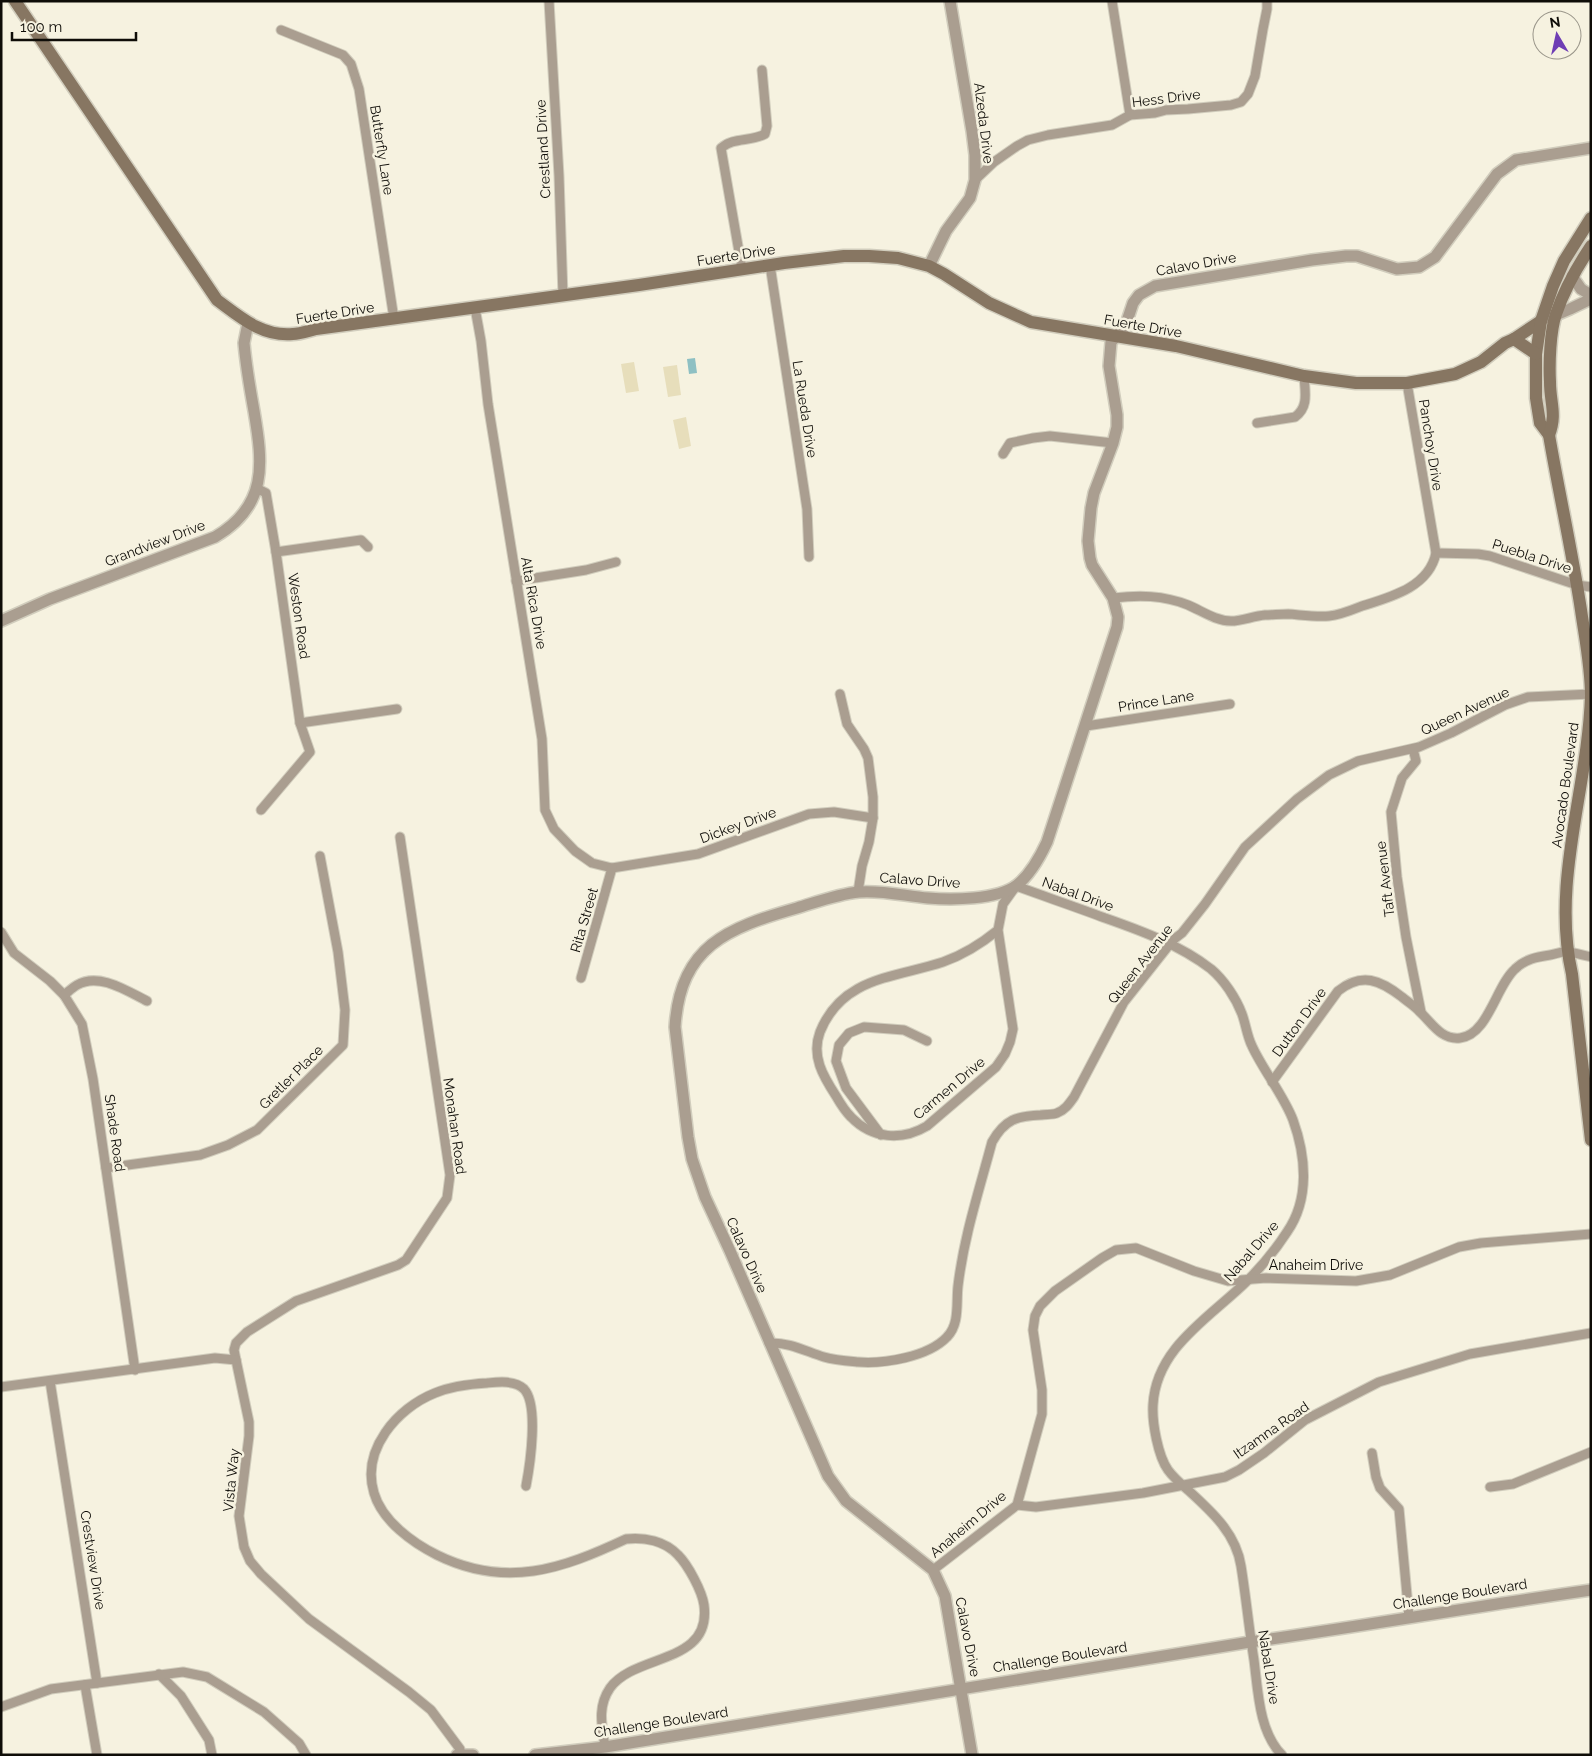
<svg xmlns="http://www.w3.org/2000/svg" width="1592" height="1756" font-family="Raleway,sans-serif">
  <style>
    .green { fill: #e7debb }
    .water { fill: #8ec0c3 }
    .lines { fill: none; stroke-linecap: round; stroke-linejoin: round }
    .minor-casing { stroke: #d1cdbd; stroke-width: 11 }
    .tertiary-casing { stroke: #d1cdbd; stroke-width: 14 }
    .secondary-casing { stroke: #d1cdbd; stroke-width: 15 }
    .minor { stroke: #aa9e90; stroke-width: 9 }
    .tertiary { stroke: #aa9e90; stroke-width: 11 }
    .secondary { stroke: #877662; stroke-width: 12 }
    .labels { text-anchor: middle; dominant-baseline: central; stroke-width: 5; stroke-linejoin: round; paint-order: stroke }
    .street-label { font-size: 14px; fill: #0f0d08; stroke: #f6f2e0 }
  </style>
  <rect width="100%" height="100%" fill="#f6f2e0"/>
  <g class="green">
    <polygon points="634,362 639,391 626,393 621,364"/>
    <polygon points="677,365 681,395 668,397 663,367"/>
    <polygon points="686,417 691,446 679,449 673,420"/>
  </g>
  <polygon class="water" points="695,358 697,373 689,374 687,359"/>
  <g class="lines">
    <defs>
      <g id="minor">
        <polyline points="549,1 559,176 563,296"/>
        <polyline points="1112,1 1130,115"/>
        <polyline points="281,30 343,55 351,64 359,89 394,319"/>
        <polyline points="975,180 994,162 1017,146 1028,140 1048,135 1112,125 1130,115 1155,113 1166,110 1188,109 1231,105 1241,102 1248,94 1255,76 1263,29 1267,9 1267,1"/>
        <polyline points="770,265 807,509 809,557"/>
        <path d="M742 269 721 148C733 137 751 142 765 134L767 126 762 70"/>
        <polyline points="475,308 481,341 488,404 542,739 545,810 554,829 575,851 592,863 612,868 698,854 809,814 834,812 873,818"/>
        <path d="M1257 423 1295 417C1309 407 1305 392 1304 376"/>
        <polyline points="1003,454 1010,443 1033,438 1050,436 1113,443"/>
        <polyline points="256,488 266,493 276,552 300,723 310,752 261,810"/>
        <polyline points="276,552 361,540 368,547"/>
        <polyline points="1436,553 1478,554 1490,556 1577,585 1591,587"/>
        <polyline points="516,581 586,570 616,562"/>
        <path d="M1113 598C1139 595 1163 595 1188 605 1202 611 1216 621 1231 621 1242 621 1253 616 1265 615 1272 615 1280 614 1288 614 1302 615 1315 617 1329 616 1340 615 1352 610 1362 606 1391 597 1429 587 1436 553L1407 383"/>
        <polyline points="840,694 847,724 864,749 868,758 873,797 873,818 869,842 862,866 858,892"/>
        <polyline points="300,723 397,709"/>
        <polyline points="1086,726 1230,704"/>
        <polyline points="1413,749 1416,761 1402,778 1391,812 1397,877 1406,937 1421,1012"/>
        <path d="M998 930 1013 1029 1010 1042 1005 1054 996 1067 927 1126C902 1141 872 1139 851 1117 845 1111 840 1103 836 1096 823 1076 811 1056 820 1032 842 977 894 978 943 962 963 955 982 943 998 930L1003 904 1016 886C1046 897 1076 907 1105 918 1142 931 1180 945 1211 969 1224 980 1236 998 1242 1014 1246 1025 1247 1036 1252 1046 1263 1070 1284 1096 1293 1120 1306 1156 1310 1199 1287 1232 1276 1249 1262 1266 1248 1280 1211 1317 1156 1347 1153 1405 1152 1423 1158 1456 1168 1470 1173 1477 1181 1484 1188 1490 1211 1511 1236 1533 1241 1566 1246 1597 1249 1629 1254 1660 1258 1691 1259 1732 1282 1755"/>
        <polyline points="1,932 14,953 50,981 64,995 82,1024 93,1079 135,1370"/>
        <polyline points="581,978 612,868"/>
        <path d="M64 995C68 992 72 988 77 985 99 972 127 991 147 1001"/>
        <path d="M1272 1082 1338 991C1362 972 1380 980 1402 997 1408 1002 1415 1006 1420 1012 1432 1023 1441 1040 1460 1038 1488 1035 1496 986 1515 969 1525 959 1537 957 1550 955 1556 954 1562 951 1568 952 1576 953 1583 955 1591 957"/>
        <polyline points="881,1135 846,1088 836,1061 839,1045 849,1033 864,1027 904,1030 927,1041"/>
        <polyline points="106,1168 200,1155 228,1145 257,1130 343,1045 345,1010 338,952 320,856"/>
        <path d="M769 1343C789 1342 805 1351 824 1357 834 1360 847 1361 858 1362 884 1364 928 1357 947 1337 960 1324 956 1303 958 1286 964 1236 979 1191 992 1142 1005 1119 1017 1116 1041 1115 1046 1114 1052 1115 1057 1113 1065 1110 1069 1104 1074 1097L1124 1002 1173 940 1182 933 1205 904 1245 847 1297 799 1329 775 1358 761 1419 747 1451 733 1505 705 1528 697 1591 694"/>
        <polyline points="236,1360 234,1350 236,1343 247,1332 296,1301 398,1265 406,1260 447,1198 450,1175 400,837"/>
        <polyline points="50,1381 97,1683"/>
        <polyline points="1,1387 215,1358 236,1360 249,1422 249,1436 239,1516 244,1547 250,1561 261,1574 309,1619 409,1692 431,1710 460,1749 460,1754"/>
        <polyline points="1372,1453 1376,1477 1380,1488 1399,1509 1409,1617"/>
        <path d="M526 1486C530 1465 539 1405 524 1389 515 1380 498 1382 487 1383 470 1384 452 1386 435 1393 397 1408 361 1450 374 1493 382 1521 413 1543 437 1555 506 1589 562 1569 626 1539 645 1537 665 1541 678 1555 688 1565 702 1591 704 1605 712 1665 635 1653 610 1688 597 1707 602 1726 605 1747"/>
        <polyline points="1490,1487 1513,1484 1591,1452"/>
        <polyline points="1017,1505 1036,1507 1143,1493 1225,1477 1239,1470 1264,1453 1305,1420 1379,1382 1470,1354 1591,1333"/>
        <polyline points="933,1570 1017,1505 1042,1414 1042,1390 1033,1330 1035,1316 1040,1306 1055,1291 1102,1258 1116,1250 1136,1248 1194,1271 1228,1281 1266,1278 1356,1281 1390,1275 1459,1247 1481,1243 1591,1234"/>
        <polyline points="159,1674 181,1696 209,1740 212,1755"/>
        <polyline points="85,1685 97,1755"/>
        <polyline points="1,1707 51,1689 183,1672 207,1677 264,1712 299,1743 306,1755"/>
      </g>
      <g id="tertiary">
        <polyline points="929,266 946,231 970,198 975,180 975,155 972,131 950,1"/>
        <polyline points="1572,276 1581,289 1591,295"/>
        <polyline points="1549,318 1570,309 1591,299"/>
        <path d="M1 621 50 599 215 537C268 506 263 464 254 411 250 389 246 366 244 343L248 323"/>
        <polyline points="457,1755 473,1755"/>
        <path d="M535 1755 605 1747 1250 1642C1364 1626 1477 1606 1591 1590"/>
        <path d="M972 1755 945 1596 933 1570 846 1501 828 1476 730 1251 705 1197 692 1159 688 1137 675 1027C680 946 727 928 797 908 817 902 838 894 859 892 882 890 905 896 928 898 951 900 998 900 1017 885 1031 874 1040 857 1047 842L1117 627 1118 617 1113 598 1092 565 1090 558 1088 541 1091 508 1094 493 1113 443 1117 427V415L1109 366 1111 342 1125 327 1133 303 1139 295 1155 286 1312 260 1346 256H1357L1397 269 1419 267 1435 257 1497 174 1516 160 1591 148"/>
      </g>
      <g id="secondary">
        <path d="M15 1 217 300C240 317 262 337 293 334 300 334 308 331 316 329L639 285 784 263 844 256H869L898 258 929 266 944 274 989 303 1031 322 1176 346 1304 376 1356 383H1407L1455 374 1481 362 1505 343 1514 339 1541 321"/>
        <path d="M1591 218 1564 261 1553 286 1541 321 1536 354V398L1540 423 1549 435C1559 493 1572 551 1581 610 1585 638 1591 667 1591 696 1588 788 1551 882 1572 974L1591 1140"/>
        <polyline points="1514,339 1536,354"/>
        <path d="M1549 435C1557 414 1550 403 1550 382 1549 364 1550 331 1556 314 1564 290 1577 267 1591 246"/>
      </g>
    </defs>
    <use href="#minor" class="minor-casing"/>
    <use href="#tertiary" class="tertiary-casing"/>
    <use href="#secondary" class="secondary-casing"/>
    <use href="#minor" class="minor"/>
    <use href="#tertiary" class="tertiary"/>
    <use href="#secondary" class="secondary"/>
  </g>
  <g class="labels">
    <g class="street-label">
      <text transform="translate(1166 98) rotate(-7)">Hess Drive</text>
      <text transform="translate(984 123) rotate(83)">Alzeda Drive</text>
      <text transform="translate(543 149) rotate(-93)">Crestland Drive</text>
      <text transform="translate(382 150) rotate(81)">Butterfly Lane</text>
      <text transform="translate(736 255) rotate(-9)">Fuerte Drive</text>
      <text transform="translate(1196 264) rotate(-10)">Calavo Drive</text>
      <text transform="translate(335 313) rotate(-9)">Fuerte Drive</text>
      <text transform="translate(1143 326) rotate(10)">Fuerte Drive</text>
      <text transform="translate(805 409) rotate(81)">La Rueda Drive</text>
      <text transform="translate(1431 445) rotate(81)">Panchoy Drive</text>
      <text transform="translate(155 543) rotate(-21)">Grandview Drive</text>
      <text transform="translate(1532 556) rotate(18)">Puebla Drive</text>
      <text transform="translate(534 603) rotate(80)">Alta Rica Drive</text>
      <text transform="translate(299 616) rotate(82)">Weston Road</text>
      <text transform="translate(1156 701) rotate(-9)">Prince Lane</text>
      <text transform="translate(1465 711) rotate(-25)">Queen Avenue</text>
      <text transform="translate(1565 785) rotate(-82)">Avocado Boulevard</text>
      <text transform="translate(738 825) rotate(-20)">Dickey Drive</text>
      <text transform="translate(1385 879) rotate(-97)">Taft Avenue</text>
      <text transform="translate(920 880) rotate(4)">Calavo Drive</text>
      <text transform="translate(1078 894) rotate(20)">Nabal Drive</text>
      <text transform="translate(584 920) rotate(-74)">Rita Street</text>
      <text transform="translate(1140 964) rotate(-52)">Queen Avenue</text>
      <text transform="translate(1299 1022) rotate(-54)">Dutton Drive</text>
      <text transform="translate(291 1077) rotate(-45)">Gretler Place</text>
      <text transform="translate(949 1088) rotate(-40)">Carmen Drive</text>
      <text transform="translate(455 1126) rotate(82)">Monahan Road</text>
      <text transform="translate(115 1133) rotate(82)">Shade Road</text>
      <text transform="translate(1251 1251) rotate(-49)">Nabal Drive</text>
      <text transform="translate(747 1255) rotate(66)">Calavo Drive</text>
      <text x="1316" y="1265">Anaheim Drive</text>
      <text transform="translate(1271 1430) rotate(-35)">Itzamna Road</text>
      <text transform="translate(231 1480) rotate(-84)">Vista Way</text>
      <text transform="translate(968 1524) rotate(-40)">Anaheim Drive</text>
      <text transform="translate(93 1560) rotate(81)">Crestview Drive</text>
      <text transform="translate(1460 1594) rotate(-9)">Challenge Boulevard</text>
      <text transform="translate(968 1637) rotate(79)">Calavo Drive</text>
      <text transform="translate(1060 1657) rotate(-9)">Challenge Boulevard</text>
      <text transform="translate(1269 1667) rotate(81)">Nabal Drive</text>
      <text transform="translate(661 1722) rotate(-9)">Challenge Boulevard</text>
    </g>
  </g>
  <rect width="1592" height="1756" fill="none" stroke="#0f0d08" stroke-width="5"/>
  <g transform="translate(1557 35) rotate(351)"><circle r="24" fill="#f6f2e0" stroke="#9a968a"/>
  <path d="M0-4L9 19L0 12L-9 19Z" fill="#6e3db4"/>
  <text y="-8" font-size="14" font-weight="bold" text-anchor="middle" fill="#0f0d08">N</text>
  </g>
  <path d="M12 32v8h124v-8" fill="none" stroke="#0f0d08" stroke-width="2.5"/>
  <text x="20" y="32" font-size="15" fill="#0f0d08" stroke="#f6f2e0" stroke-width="4" paint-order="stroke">100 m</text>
</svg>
